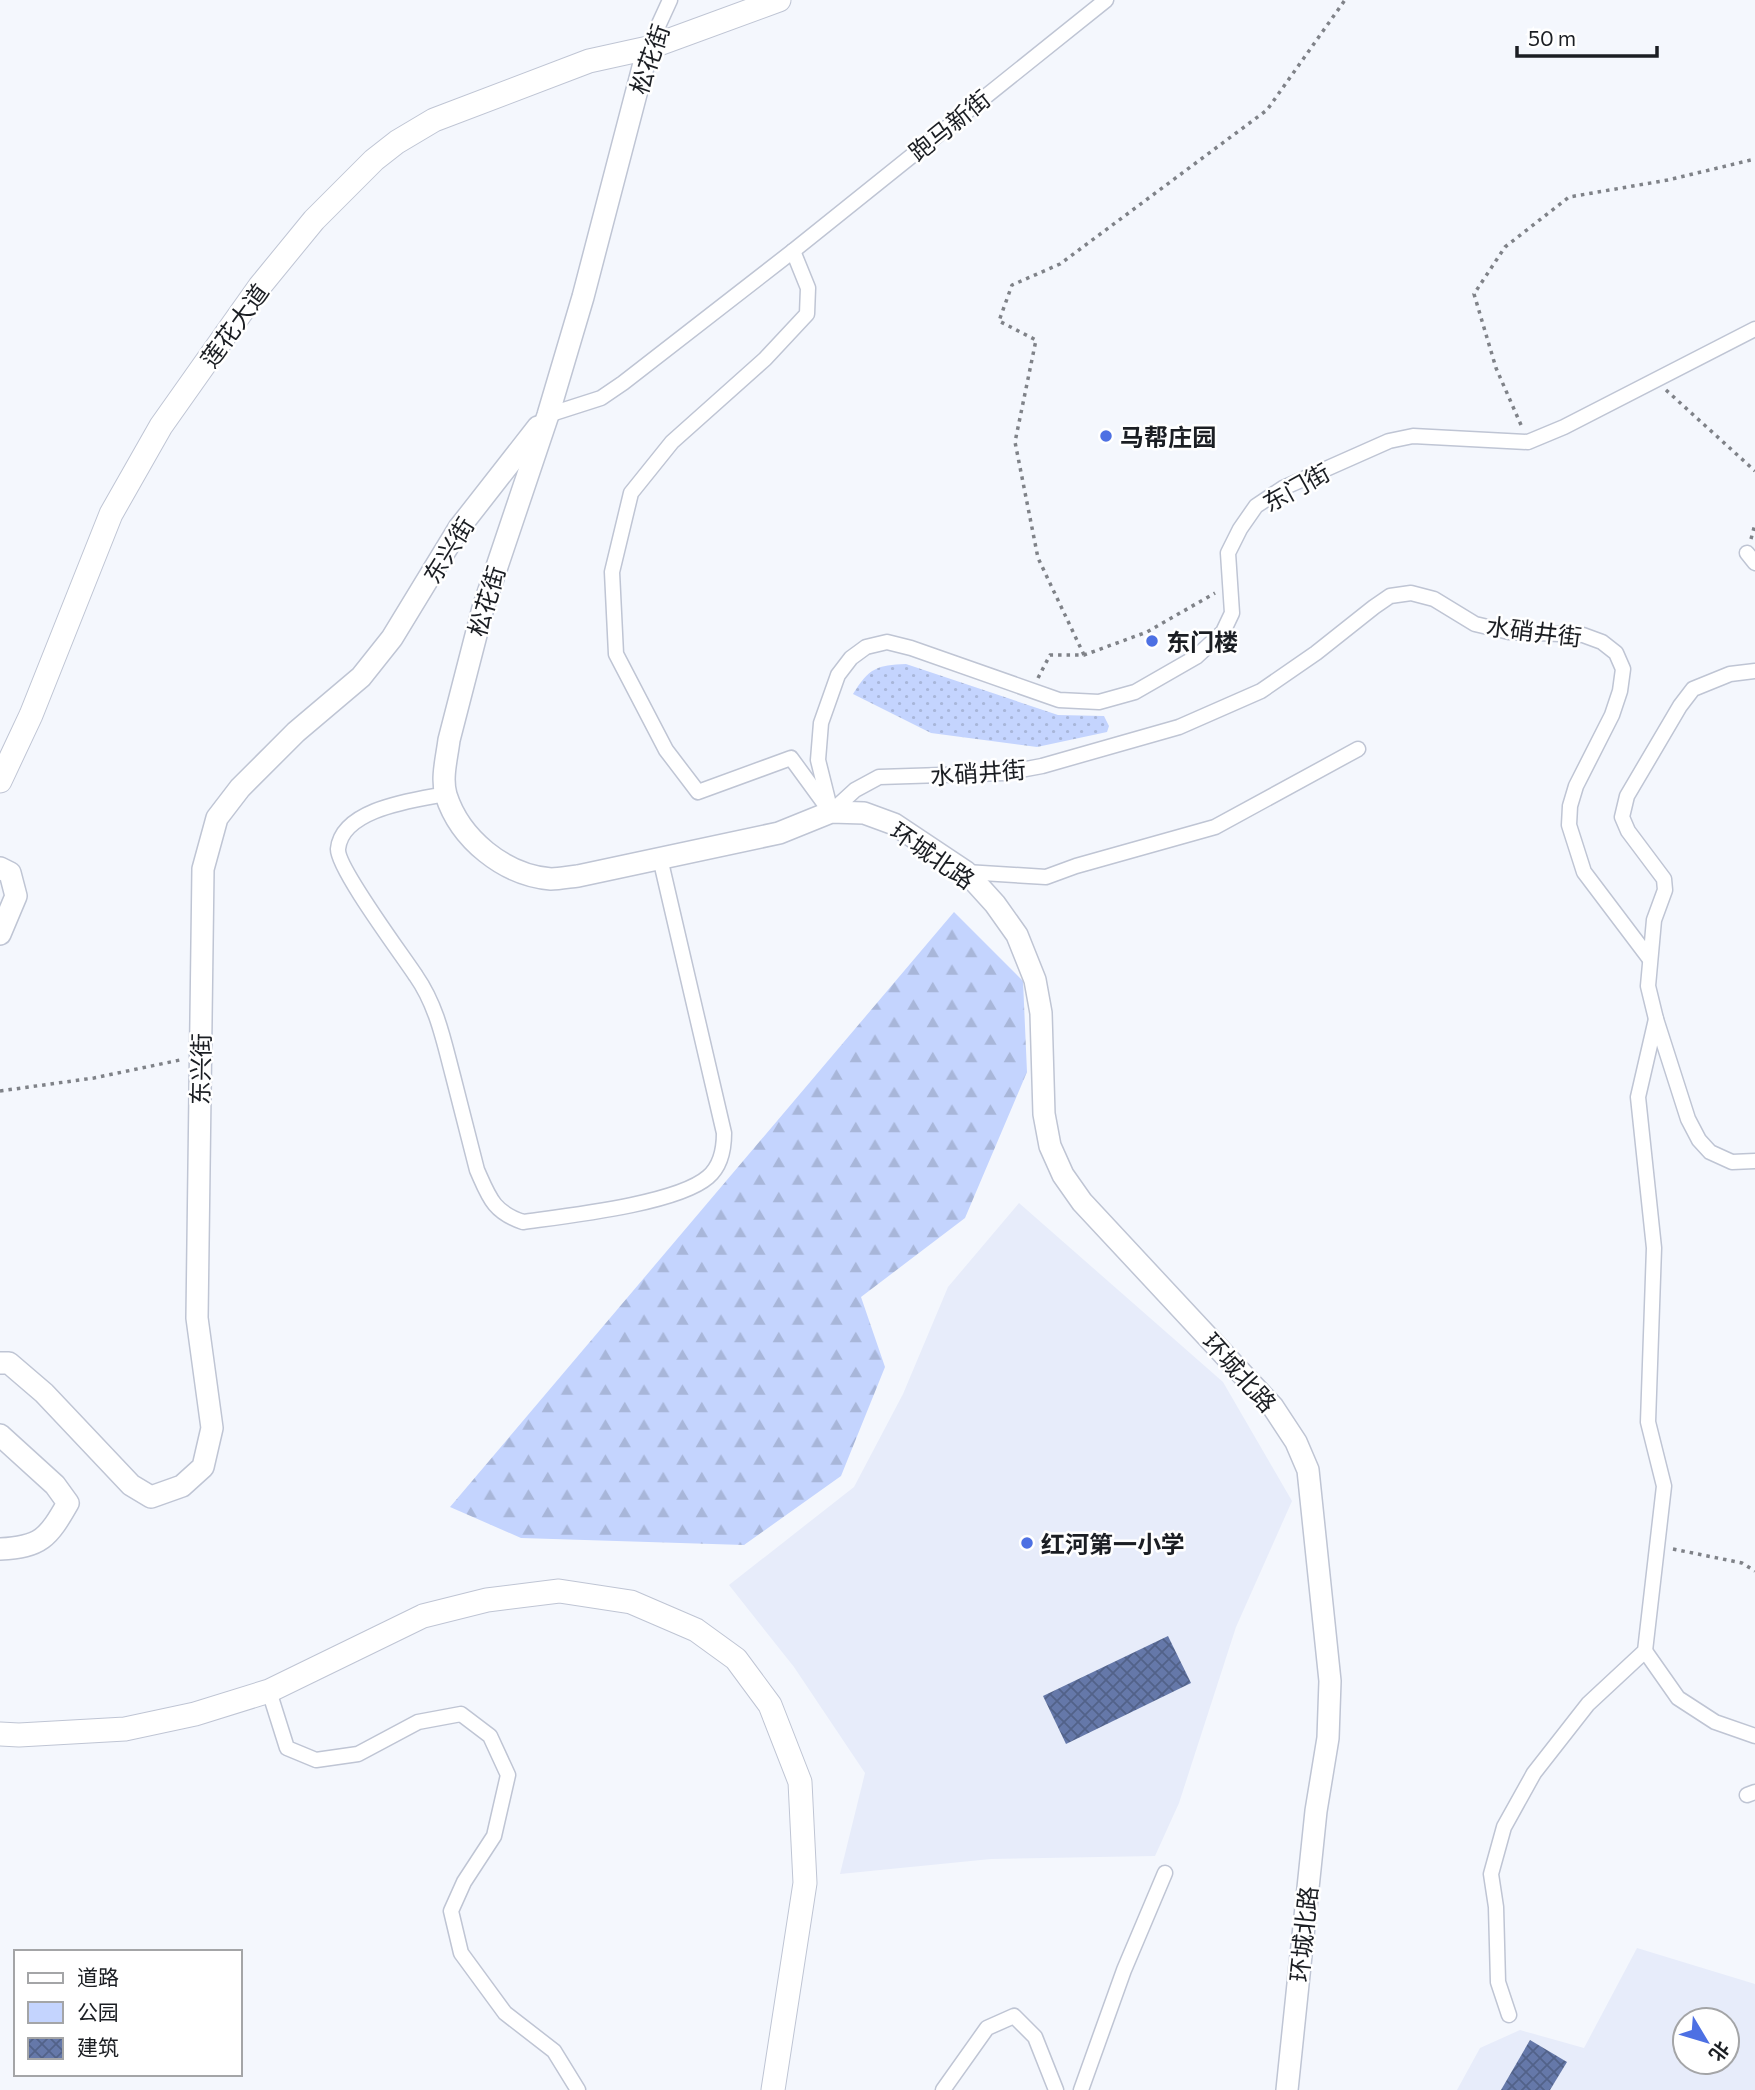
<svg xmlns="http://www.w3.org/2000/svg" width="1755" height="2090" font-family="Commissioner,'Noto Sans SC',sans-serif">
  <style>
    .built { fill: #e7ecfa; fill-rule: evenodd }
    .green { fill: url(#green-dots) }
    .forest { fill: url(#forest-firs) }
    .building { fill: url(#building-cross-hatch) }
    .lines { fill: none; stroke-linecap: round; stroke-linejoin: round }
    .street-casing { stroke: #bfc5d4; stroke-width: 17 }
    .secondary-casing { stroke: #bfc5d4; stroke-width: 24 }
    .primary-casing { stroke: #bfc5d4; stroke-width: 25 }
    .path { stroke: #7f8288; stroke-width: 3.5; stroke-dasharray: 3.5 5; stroke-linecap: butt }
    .street { stroke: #fff; stroke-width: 14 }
    .secondary { stroke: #fff; stroke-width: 21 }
    .primary { stroke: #fff; stroke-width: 23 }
    .poi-dot { fill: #4d70e3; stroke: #fff; stroke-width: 2.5 }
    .labels { text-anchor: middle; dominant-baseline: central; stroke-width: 5; stroke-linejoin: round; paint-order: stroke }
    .street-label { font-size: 24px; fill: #1b1e23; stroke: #fff }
    .poi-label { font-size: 24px; font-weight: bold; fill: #1b1e23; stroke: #fff; text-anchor: start }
  </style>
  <defs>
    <pattern id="green-dots" width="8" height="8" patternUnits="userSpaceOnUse" patternTransform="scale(1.75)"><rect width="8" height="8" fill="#c4d4fe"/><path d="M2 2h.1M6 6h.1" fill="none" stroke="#a8b6d9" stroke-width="1.8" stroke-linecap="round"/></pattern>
    <pattern id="forest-firs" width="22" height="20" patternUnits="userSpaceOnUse" patternTransform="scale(1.75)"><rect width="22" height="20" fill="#c4d4fe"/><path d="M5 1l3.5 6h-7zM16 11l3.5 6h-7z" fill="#a8b6d9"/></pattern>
    <pattern id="building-cross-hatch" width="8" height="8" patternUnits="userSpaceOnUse" patternTransform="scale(1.75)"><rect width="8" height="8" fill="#6578a9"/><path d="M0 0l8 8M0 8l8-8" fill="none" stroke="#526289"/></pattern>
  </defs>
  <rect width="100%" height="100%" fill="#f4f7fd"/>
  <g class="built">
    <polygon points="1019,1203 1223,1382 1292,1501 1236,1627 1179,1803 1155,1856 991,1859 840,1874 865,1773 794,1667 729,1585 854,1487 903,1394 948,1287"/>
    <path d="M1637 1948 1755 1984V2090H1457L1480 2048 1520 2030 1584 2048ZM1685 2020H1727V2062H1685Z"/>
  </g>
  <path class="green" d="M906 664 1058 715 1104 716 1109 726 1107 732 1037 747 931 733 853 694C869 668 877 665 906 664Z"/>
  <polygon class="forest" points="954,912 1023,981 1027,1072 965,1218 861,1297 885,1367 841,1476 744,1545 521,1538 450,1507"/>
  <g class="building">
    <polygon points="1168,1636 1191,1683 1066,1744 1043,1696"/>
    <polygon points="1530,2040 1567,2062 1550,2090 1501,2090"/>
  </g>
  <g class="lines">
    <defs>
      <g id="street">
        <polyline points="648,48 670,0"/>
        <polyline points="793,251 808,288 807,314 765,359 672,442 631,493 612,572 616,654 666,750 698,792 791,758 826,806"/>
        <polyline points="548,415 601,398 623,383 793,251 1106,0"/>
        <polyline points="1747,553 1755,563"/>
        <polyline points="1755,671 1730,674 1693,689 1680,706 1627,796 1622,817 1628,831 1664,879 1665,890 1654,920 1648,986 1656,1019 1688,1119 1699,1140 1710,1152 1732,1162 1755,1161"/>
        <path d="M446 794C416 800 342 808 338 849 337 868 403 956 416 976 437 1006 444 1042 453 1076 461 1107 469 1138 477 1170 489 1197 493 1212 523 1222 566 1216 677 1204 708 1177 721 1166 724 1149 724 1133L660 858"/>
        <polyline points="831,812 818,760 821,723 838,675 851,658 866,647 887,642 911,648 1059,700 1099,702 1135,692 1196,657 1223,632 1232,613 1228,553 1240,529 1256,506 1283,488 1389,441 1413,436 1528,442 1564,427 1755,329"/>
        <polyline points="831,812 855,790 879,777 1005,773 1042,766 1179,727 1261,691 1316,653 1374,607 1390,596 1411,593 1434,599 1475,624 1509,632 1583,635 1602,642 1616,653 1623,669 1620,691 1612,715 1576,786 1570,806 1569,825 1584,872 1649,958"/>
        <polyline points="966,872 1046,877 1076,866 1215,827 1358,749"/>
        <polyline points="1645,1651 1678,1698 1715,1722 1755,1736"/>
        <polyline points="269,1691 287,1748 316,1760 358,1754 418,1722 461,1714 490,1736 508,1775 494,1836 464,1882 451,1911 461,1953 505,2013 554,2051 578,2090"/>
        <polyline points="1747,1795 1755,1792"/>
        <polyline points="1509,2015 1498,1982 1496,1907 1491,1874 1504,1827 1534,1773 1588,1704 1645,1651 1664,1486 1648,1422 1654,1248 1638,1097 1656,1019"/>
        <polyline points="943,2090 987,2028 1014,2016 1035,2037 1056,2090"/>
        <polyline points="1081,2090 1124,1970 1165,1873"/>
      </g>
      <g id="secondary">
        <path d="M648 48 583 297 548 415 483 608 449 740C447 757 441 778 446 795 460 839 504 875 551 879 559 879 569 877 578 876L779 833 831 812 864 813 894 824 966 872 995 904 1017 935 1035 980 1041 1013 1044 1114 1050 1146 1063 1175 1082 1202 1273 1407 1296 1442 1308 1470 1330 1681 1328 1738 1316 1811 1287 2090"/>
        <polyline points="0,868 10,873 16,896 0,934"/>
        <polyline points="0,1363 9,1363 44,1393 131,1485 151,1497 182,1486 203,1467 212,1428 197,1318 203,869 217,818 240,788 296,732 361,677 392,638 459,528 538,427"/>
        <path d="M0 1435 55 1485 68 1503C48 1538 41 1547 0 1549"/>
      </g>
      <g id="primary">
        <polyline points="0,781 31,715 111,514 161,426 260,286 314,220 374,160 397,142 434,120 589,61 648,48 779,0"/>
        <polyline points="0,1734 19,1735 125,1729 195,1714 269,1691 423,1616 487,1600 559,1591 631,1602 696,1630 736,1659 770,1705 800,1782 805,1883 773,2090"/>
      </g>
    </defs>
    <use href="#street" class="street-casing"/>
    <use href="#secondary" class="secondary-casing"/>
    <use href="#primary" class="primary-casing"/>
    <g class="path">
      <polyline points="1666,390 1755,471"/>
      <polyline points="1521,425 1496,368 1474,294 1505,247 1569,197 1668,180 1755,159"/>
      <polyline points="1751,539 1755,524"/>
      <polyline points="1084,655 1038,558 1015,442 1036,340 999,321 1012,285 1060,264 1267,110 1345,0"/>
      <polyline points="1038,678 1050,655 1084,655 1147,632 1215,593"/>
      <polyline points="0,1091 94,1078 180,1060"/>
      <polyline points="1673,1549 1742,1563 1755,1571"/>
    </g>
    <use href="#street" class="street"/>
    <use href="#secondary" class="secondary"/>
    <use href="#primary" class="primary"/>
  </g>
  <g class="poi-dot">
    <circle cx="1106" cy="436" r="7"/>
    <circle cx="1152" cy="641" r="7"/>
    <circle cx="1027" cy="1543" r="7"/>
  </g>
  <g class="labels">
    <g class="street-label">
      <text transform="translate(649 59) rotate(-71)">松花街</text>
      <text transform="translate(949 125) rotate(-39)">跑马新街</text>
      <text transform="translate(234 325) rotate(-54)">莲花大道</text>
      <text transform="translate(1296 487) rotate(-29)">东门街</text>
      <text transform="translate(448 550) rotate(-58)">东兴街</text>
      <text transform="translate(486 601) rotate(-73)">松花街</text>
      <text transform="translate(1534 631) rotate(7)">水硝井街</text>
      <text transform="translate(978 772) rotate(-4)">水硝井街</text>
      <text transform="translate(933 855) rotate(35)">环城北路</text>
      <text transform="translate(200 1069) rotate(-89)">东兴街</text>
      <text transform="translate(1240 1372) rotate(48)">环城北路</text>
      <text transform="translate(1303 1934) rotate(-84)">环城北路</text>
    </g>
    <g class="poi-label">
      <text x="1120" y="436">马帮庄园</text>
      <text x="1166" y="641">东门楼</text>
      <text x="1041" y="1543">红河第一小学</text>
    </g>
  </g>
  <rect x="14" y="1950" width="228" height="126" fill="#ffffff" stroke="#a4a5a7" stroke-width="2"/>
  <rect x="28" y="1973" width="35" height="10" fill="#ffffff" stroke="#a4a5a7" stroke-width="2"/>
  <text x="77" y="1985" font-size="21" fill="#1b1e23">道路</text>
  <rect x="28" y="2002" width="35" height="21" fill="#c4d4fe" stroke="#a4a5a7" stroke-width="2"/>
  <text x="77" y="2020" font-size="21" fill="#1b1e23">公园</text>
  <rect x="28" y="2038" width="35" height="21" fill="url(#building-cross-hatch)" stroke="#a4a5a7" stroke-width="2"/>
  <text x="77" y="2055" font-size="21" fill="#1b1e23">建筑</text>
  <g transform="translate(1706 2041) rotate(128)"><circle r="33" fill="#ffffff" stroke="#a4a5a7" stroke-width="2"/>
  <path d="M0-5L12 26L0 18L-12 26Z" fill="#4d70e3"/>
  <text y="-10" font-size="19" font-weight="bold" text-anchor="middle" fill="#1b1e23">北</text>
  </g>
  <path d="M1517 46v10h140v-10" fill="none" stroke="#1b1e23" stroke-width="3.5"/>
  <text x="1528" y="46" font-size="21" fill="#1b1e23" stroke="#ffffff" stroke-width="5" paint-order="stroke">50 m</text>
</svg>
